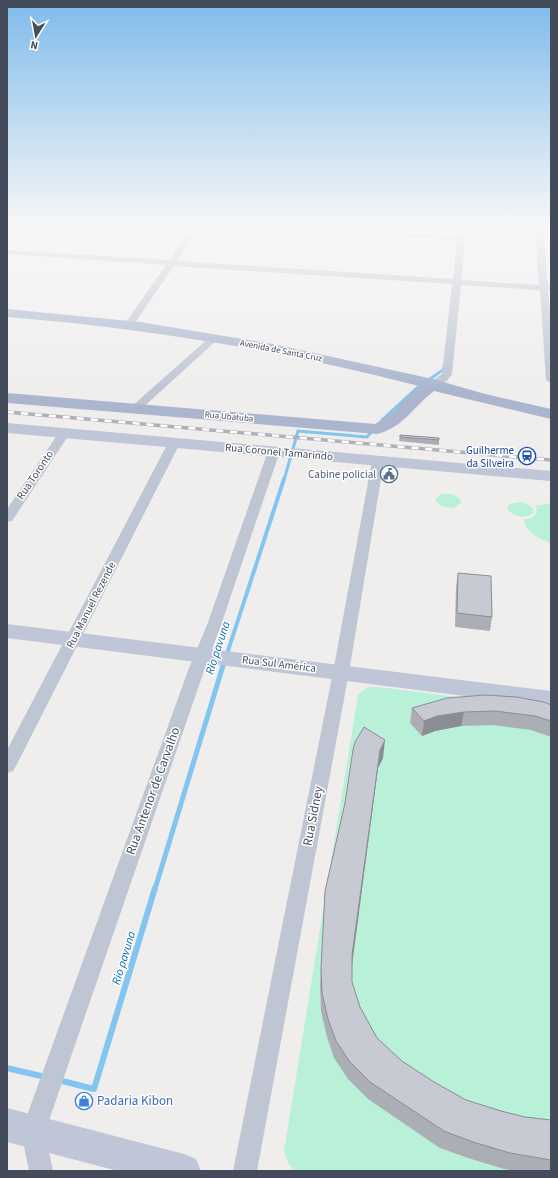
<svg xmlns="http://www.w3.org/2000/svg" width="558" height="1178" font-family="'Source Sans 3',sans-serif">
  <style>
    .green { fill: #b8f1d8 }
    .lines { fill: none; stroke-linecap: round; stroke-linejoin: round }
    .stream-far3 { stroke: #82c6f0; stroke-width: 3 }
    .stream-far2 { stroke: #82c6f0; stroke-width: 4 }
    .stream-far1 { stroke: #82c6f0; stroke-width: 5 }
    .stream { stroke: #82c6f0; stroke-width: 6 }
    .street { fill: #bfc6d3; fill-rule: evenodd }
    .secondary { fill: #bec6d7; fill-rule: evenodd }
    .primary { fill: #abb6ce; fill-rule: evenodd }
    .rail-casing { stroke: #afb0b8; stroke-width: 3.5 }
    .rail { stroke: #fff; stroke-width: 2.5; stroke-dasharray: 7; stroke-linecap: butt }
    .wall { fill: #acaeb5 }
    .shaded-wall { fill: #8c8d94 }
    .building { fill: #c8cad3; stroke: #8c8d94 }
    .labels { text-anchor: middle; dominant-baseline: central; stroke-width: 3; stroke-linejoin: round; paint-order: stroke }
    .far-street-label { font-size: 9px; fill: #444c5b; stroke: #fff }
    .transit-label { font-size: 11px; fill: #164399; stroke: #fff; text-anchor: end }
    .street-label { font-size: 11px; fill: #444c5b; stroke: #fff }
    .service-label { font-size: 11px; fill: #4e5e75; stroke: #fff; text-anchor: end }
    .water-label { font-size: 12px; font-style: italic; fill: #056dae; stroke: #fff }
    .near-street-label { font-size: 13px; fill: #444c5b; stroke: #fff }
    .near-shop-label { font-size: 13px; fill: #366cbe; stroke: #fff; text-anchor: start }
  </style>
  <rect width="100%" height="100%" fill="#f0eded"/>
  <g class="green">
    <path d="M441 494C449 493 459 494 461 503L453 508 441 506 435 500Z"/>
    <path d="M521 502 529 505 534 509 532 514C524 519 512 517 507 508L510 504Z"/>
    <path d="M551 503V543C540 539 526 533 524 520L531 518 536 514 537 509 535 506Z"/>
    <polygon points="370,687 379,687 551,709 551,1171 295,1171 289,1165 284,1151 358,695 363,690"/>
  </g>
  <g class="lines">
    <g class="stream-far3">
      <polyline points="427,381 443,370 444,366"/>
      <polyline points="382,420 418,387"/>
      <polyline points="284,480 298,431 367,437 373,430"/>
    </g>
    <polyline class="stream-far2" points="225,660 284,479"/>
    <polyline class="stream-far1" points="155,889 225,659"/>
    <g class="stream">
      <polyline points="7,1068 45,1077"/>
      <polyline points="58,1080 94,1089 155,888"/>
    </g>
    <g class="street">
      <polygon points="194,225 202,225 177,261 453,279 457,240 231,227 227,225 271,225 458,236 459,225 467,225 461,280 539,285 535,225 543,225 548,285 551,285 551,291 548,290 551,321 551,383 546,380 540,290 461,285 452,374 447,381 433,387 428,384 442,374 452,284 174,266 132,327 129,328 124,325 166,265 7,254 7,250 170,260"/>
      <polygon points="214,335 217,336 219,338 217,340 139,411 131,411 130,409 131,407 211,336"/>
      <polygon points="64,430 70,433 12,521 7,522 7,509 60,431"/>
      <polygon points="174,440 178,441 180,443 16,766 13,771 7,773 7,750 168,443 170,441"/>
      <polygon points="274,448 278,449 280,451 221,625 205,668 45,1132 53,1171 29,1171 21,1132 189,668 207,625 268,451 270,449"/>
      <polygon points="378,457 382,459 384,461 349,672 257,1171 233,1171 333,672 372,461 374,459"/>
    </g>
    <g class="secondary">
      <polygon points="7,423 551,471 551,481 7,433"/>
      <polygon points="7,624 551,691 551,707 7,638"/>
      <polygon points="7,1108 184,1154 196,1159 201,1171 118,1171 7,1142"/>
    </g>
    <path class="primary" d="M7 309 140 322 273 344 433 379 485 394 551 409V419L434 391C414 406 403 428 377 434L7 403V393L375 424 393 412 419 386C284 351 146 328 7 317Z"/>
    <defs>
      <polyline id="rail" points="7,412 551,460"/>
    </defs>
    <use href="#rail" class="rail-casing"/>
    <use href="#rail" class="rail"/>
  </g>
  <g class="wall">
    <polygon points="400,435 439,438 439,445 399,441"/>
    <polygon points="458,573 492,617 490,631 455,627 456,587"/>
    <polygon points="551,705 551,737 531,730 493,725 461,726 435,731 422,736 410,723 412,708"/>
    <polygon points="383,758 378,768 352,962 352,982 360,1007 377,1038 402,1061 434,1082 466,1100 501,1111 525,1117 551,1120 551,1171 516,1171 504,1169 468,1158 440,1148 368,1099 348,1079 334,1058 327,1037 321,1011 320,986 325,891 345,803"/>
  </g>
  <g class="shaded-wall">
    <polygon points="464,712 461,726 435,731 422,736 424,721 437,716"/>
    <polygon points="385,740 383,758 378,768 351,973 352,955 380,750"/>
  </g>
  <g class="building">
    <polygon points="400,435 439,438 439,440 400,437"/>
    <polygon points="458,573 491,576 492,617 457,613"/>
    <polygon points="485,695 516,697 544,702 551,705 551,721 535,716 495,711 464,712 437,716 424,721 412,708 447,698"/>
    <polygon points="364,727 385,740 380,750 352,955 352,982 360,1007 377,1038 402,1061 434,1082 466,1100 501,1111 525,1117 551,1120 551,1160 510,1153 473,1142 444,1131 370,1082 350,1062 336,1041 328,1019 322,993 321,968 325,891 345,803 353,750 355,742"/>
  </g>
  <linearGradient id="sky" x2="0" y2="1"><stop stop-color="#7fbbeb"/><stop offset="0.58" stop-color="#f8f7f7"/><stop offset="1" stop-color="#f8f7f7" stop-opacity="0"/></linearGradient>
  <rect width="558" height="390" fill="url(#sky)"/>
  <defs>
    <symbol id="station-ring" viewBox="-11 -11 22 22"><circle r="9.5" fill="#fff" stroke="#1a4fb4" stroke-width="1.5"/><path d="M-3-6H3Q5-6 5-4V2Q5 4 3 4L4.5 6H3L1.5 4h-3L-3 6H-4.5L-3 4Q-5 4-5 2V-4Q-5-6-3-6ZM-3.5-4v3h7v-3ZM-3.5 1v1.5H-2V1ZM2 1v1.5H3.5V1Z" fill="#1a4fb4"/></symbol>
    <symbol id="civic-ring" viewBox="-11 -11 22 22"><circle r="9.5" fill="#fff" stroke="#5c6f8a" stroke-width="1.5"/><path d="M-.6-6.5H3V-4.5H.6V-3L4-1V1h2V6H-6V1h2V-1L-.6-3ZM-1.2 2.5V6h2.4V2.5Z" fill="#5c6f8a"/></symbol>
    <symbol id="shop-ring" viewBox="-11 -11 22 22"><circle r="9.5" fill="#fff" stroke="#3f7fe0" stroke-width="1.5"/><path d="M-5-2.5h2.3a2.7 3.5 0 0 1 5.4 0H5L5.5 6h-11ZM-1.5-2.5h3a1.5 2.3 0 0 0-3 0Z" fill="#3f7fe0"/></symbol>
  </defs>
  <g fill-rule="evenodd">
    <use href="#station-ring" x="517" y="446" width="20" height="20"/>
    <use href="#civic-ring" x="379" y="464" width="20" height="20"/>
    <use href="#shop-ring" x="74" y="1091" width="20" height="20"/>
  </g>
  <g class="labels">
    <g class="far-street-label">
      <text transform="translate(281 351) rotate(11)">Avenida de Santa Cruz</text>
      <text transform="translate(229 417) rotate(5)">Rua Ubatuba</text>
    </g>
    <g class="transit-label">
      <text x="514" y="450">Guilherme<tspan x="514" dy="13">da Silveira</tspan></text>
    </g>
    <g class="street-label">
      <text transform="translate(279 452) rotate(5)">Rua Coronel Tamarindo</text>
      <text transform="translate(35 475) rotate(-56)">Rua Toronto</text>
      <text transform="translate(91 605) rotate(-63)">Rua Manuel Rezende</text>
      <text transform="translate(279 664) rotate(7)">Rua Sul América</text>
    </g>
    <g class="service-label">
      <text x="376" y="474">Cabine policial</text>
    </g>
    <g class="water-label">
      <text transform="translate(218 648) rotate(-72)">Rio pavuna</text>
      <text transform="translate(124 958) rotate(-73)">Rio pavuna</text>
    </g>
    <g class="near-street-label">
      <text transform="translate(153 791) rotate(-70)">Rua Antenor de Carvalho</text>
      <text transform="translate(313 816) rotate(-79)">Rua Sidney</text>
    </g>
    <g class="near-shop-label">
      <text x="97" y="1101">Padaria Kibon</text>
    </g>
  </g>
  <rect width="558" height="1178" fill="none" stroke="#444c5b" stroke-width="16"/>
  <g transform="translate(36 36) rotate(191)" stroke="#ffffff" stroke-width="3" paint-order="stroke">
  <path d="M0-3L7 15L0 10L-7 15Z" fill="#444c5b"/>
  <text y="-6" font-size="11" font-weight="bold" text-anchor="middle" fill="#444c5b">N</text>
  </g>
</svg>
